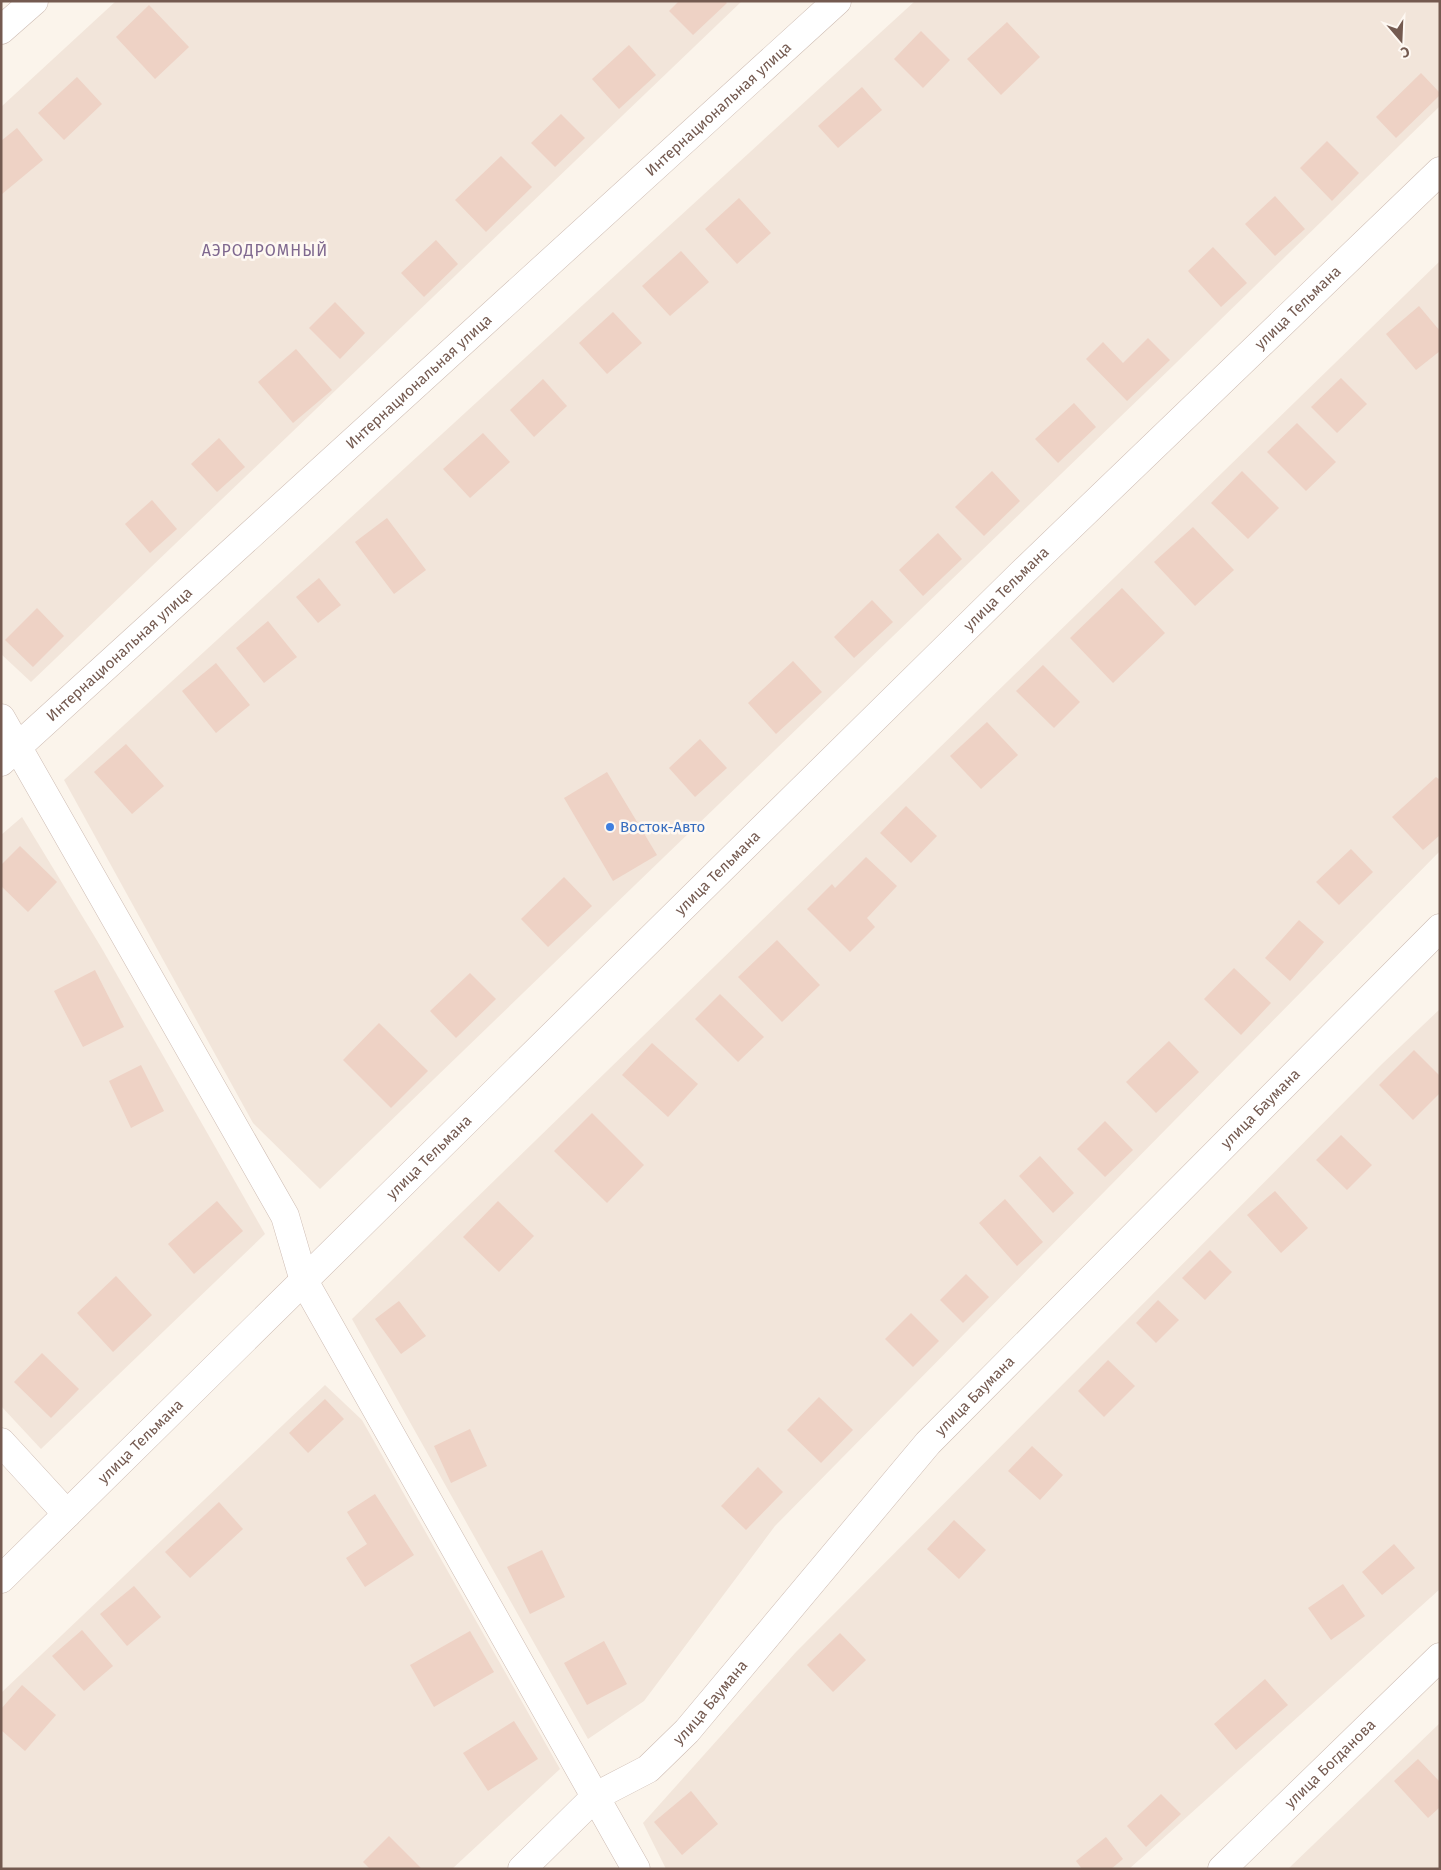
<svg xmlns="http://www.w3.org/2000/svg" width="1441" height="1870" font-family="'Fira Sans',sans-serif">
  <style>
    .residential { fill: #f2e5da }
    .building { fill: #eed2c5 }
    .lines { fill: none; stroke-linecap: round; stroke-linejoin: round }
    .minor-casing { stroke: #cdbbb2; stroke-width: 29 }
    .minor { stroke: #fff; stroke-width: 28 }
    .shop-dot { fill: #3f7fe0; stroke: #fef8f2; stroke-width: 2 }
    .labels { text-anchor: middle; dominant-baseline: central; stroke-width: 5; stroke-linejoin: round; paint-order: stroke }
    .street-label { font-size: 15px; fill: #745a50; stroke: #fef8f2 }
    .shop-label { font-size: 15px; fill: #366cbe; stroke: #fef8f2; text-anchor: start }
    .neighbourhood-label { font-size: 16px; letter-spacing: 1px; fill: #7f688f; stroke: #fef8f2 }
  </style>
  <rect width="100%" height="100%" fill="#fbf4eb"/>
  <g class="residential">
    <polygon points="116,1 742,1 31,682 1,654 1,107"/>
    <polygon points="915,1 1440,1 1440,106 1175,364 320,1189 253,1123 64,780"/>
    <polygon points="1440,261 1440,851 775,1526 644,1701 588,1739 352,1319"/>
    <polygon points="22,817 101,947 265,1234 41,1449 1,1406 1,835"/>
    <polygon points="1440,1009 1440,1589 1129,1869 666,1869 643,1823 796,1652 1382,1064"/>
    <polygon points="325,1385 362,1420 560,1769 452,1869 1,1869 1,1693"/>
    <polygon points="1440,1723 1440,1869 1288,1869"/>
  </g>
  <g class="building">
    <polygon points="679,1 725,1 727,3 693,35 669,11"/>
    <polygon points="149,5 189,47 155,79 116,37"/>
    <polygon points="1007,22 1040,57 1001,95 967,59"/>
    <polygon points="921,31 950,60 923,88 894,59"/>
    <polygon points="629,45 656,75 619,109 592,79"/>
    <polygon points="1421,73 1440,93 1440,95 1396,138 1376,117"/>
    <polygon points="77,77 102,104 64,140 38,113"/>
    <polygon points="862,87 882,110 838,148 818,126"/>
    <polygon points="561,114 585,138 555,167 531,143"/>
    <polygon points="17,128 43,160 2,194 1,141"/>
    <polygon points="1327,141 1359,173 1332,201 1300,168"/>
    <polygon points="501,156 532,187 486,232 455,200"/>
    <polygon points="1275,196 1305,229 1275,256 1245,224"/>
    <polygon points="739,198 771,233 737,264 705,229"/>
    <polygon points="436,240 458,264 424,297 401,273"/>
    <polygon points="1213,247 1247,283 1221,307 1188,271"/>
    <polygon points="681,251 709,282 670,316 642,286"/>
    <polygon points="335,302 365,333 340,359 309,328"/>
    <polygon points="1419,306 1440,331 1440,351 1416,370 1386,334"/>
    <polygon points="613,312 642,343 607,374 579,343"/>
    <polygon points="1148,338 1170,360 1127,401 1086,359 1103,342 1123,363"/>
    <polygon points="296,349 332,390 293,423 258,382"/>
    <polygon points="1341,378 1367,404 1337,433 1311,407"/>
    <polygon points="543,379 567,406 534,437 510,410"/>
    <polygon points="1074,403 1096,427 1058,463 1035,439"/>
    <polygon points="1297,423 1336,462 1306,491 1267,452"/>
    <polygon points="483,433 510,462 470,498 443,469"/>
    <polygon points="219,438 245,467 217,492 191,464"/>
    <polygon points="992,471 1020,501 984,536 955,507"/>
    <polygon points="1242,471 1279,508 1248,539 1211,503"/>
    <polygon points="152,500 177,529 150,553 125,524"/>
    <polygon points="387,518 426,570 394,594 355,542"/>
    <polygon points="1193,527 1234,570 1195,606 1154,562"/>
    <polygon points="938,533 962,559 923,596 899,570"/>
    <polygon points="319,578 341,605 318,623 296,597"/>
    <polygon points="1122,588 1165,633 1113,683 1070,638"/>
    <polygon points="872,600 893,622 854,658 834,637"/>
    <polygon points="37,608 64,636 33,667 5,640"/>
    <polygon points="268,621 297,657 264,683 236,648"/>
    <polygon points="793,661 822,692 776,734 748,703"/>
    <polygon points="216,663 250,705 216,733 182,691"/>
    <polygon points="1043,665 1080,702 1054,728 1016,691"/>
    <polygon points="987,722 1018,755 981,789 950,756"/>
    <polygon points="700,739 727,768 695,797 669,768"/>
    <polygon points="126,744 164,786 132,814 94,772"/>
    <polygon points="607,772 657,855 613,881 564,798"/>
    <polygon points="1436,777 1440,780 1440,835 1423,850 1392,817"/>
    <polygon points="906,806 937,836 911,863 880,833"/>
    <polygon points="20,846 57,882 28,912 1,886 1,865"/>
    <polygon points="1351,849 1373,872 1339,905 1316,882"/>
    <polygon points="866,857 897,886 867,918 875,927 850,952 807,909 832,884 835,888"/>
    <polygon points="564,877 592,906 548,947 521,919"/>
    <polygon points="1299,920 1324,942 1290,981 1265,958"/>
    <polygon points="777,940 820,985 782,1022 738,977"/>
    <polygon points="1234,968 1271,1003 1241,1035 1204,999"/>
    <polygon points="95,970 124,1027 83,1047 54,991"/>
    <polygon points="470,973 496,999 456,1038 430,1011"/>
    <polygon points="720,994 764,1037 738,1062 695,1019"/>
    <polygon points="379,1023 428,1071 391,1108 343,1060"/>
    <polygon points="1169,1041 1199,1072 1156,1113 1126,1082"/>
    <polygon points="652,1043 698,1084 668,1117 622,1075"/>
    <polygon points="1414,1050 1440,1076 1440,1093 1413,1120 1379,1085"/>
    <polygon points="141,1065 164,1111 131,1128 109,1081"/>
    <polygon points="592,1113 644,1165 607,1203 554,1151"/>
    <polygon points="1105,1121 1133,1150 1105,1177 1077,1149"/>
    <polygon points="1341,1135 1372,1165 1347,1190 1316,1160"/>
    <polygon points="1040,1156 1074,1193 1053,1213 1019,1176"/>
    <polygon points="1275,1191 1308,1228 1281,1253 1247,1215"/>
    <polygon points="1005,1199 1043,1242 1017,1266 979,1223"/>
    <polygon points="217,1201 243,1231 194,1274 168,1244"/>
    <polygon points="498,1201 534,1236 499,1272 463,1237"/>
    <polygon points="1210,1250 1232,1272 1205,1300 1182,1278"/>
    <polygon points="966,1274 989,1297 963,1323 940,1300"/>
    <polygon points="116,1276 152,1315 113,1352 77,1313"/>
    <polygon points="1158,1300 1179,1320 1156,1343 1136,1323"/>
    <polygon points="399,1301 426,1336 401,1354 375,1319"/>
    <polygon points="911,1313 939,1341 913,1367 885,1339"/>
    <polygon points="42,1353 79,1389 51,1418 14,1382"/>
    <polygon points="1108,1360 1135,1386 1104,1417 1078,1391"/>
    <polygon points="819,1397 853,1430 821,1463 787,1430"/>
    <polygon points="325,1399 344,1419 308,1453 289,1433"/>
    <polygon points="470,1429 487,1466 451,1483 434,1446"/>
    <polygon points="1032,1446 1063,1475 1040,1500 1008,1471"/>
    <polygon points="758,1467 783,1492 746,1530 721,1506"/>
    <polygon points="375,1494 414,1555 365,1587 346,1558 367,1544 347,1512"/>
    <polygon points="219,1502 243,1529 190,1578 165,1552"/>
    <polygon points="954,1520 986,1550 959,1579 927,1549"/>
    <polygon points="1394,1544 1415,1568 1382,1595 1362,1572"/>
    <polygon points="542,1550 565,1597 530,1614 507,1567"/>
    <polygon points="1343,1584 1365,1616 1331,1640 1308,1608"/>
    <polygon points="134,1586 161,1617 127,1646 100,1614"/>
    <polygon points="82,1630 113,1666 84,1691 52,1656"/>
    <polygon points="470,1631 494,1672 434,1707 410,1665"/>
    <polygon points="840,1633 866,1660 833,1692 807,1665"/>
    <polygon points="604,1641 627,1684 587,1705 564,1663"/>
    <polygon points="1265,1679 1288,1705 1236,1750 1214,1724"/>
    <polygon points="22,1685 56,1715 25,1751 1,1730 1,1709"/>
    <polygon points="514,1721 538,1759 488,1791 463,1753"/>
    <polygon points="1418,1759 1440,1782 1440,1807 1428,1818 1394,1781"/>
    <polygon points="691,1791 718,1824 682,1855 654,1822"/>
    <polygon points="1161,1794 1181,1814 1146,1847 1127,1826"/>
    <polygon points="389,1836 422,1869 370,1869 363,1862"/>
    <polygon points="1106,1837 1123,1859 1111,1869 1082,1869 1076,1861"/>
  </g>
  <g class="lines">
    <defs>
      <g id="minor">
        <polyline points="1,30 34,1"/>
        <polyline points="1,718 285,1216 304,1281 636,1869"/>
        <path id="s1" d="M1 762 837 1"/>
        <polyline points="1,1442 67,1514"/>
        <path id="s2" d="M1 1579 1021 574 1440 171"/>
        <path id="s3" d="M522 1869 596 1796 648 1769 687 1731 928 1443 1440 928"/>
        <path id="s4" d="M1222 1869 1440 1657"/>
      </g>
    </defs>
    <use href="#minor" class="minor-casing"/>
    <use href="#minor" class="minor"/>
  </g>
  <circle class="shop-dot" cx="610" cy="827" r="5"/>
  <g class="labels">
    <g class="street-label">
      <text stroke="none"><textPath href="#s1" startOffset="970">Интернациональная улица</textPath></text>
      <text stroke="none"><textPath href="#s2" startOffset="1816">улица Тельмана</textPath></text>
      <text stroke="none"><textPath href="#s1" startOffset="565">Интернациональная улица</textPath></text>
      <text stroke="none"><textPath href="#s2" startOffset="1411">улица Тельмана</textPath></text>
      <text stroke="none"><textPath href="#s1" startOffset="160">Интернациональная улица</textPath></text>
      <text stroke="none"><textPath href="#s2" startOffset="1006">улица Тельмана</textPath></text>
      <text stroke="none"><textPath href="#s3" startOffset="1064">улица Баумана</textPath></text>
      <text stroke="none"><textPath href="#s2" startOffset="601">улица Тельмана</textPath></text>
      <text stroke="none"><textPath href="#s3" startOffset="659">улица Баумана</textPath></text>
      <text stroke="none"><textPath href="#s2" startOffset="196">улица Тельмана</textPath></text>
      <text stroke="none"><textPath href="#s3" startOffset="254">улица Баумана</textPath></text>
      <text stroke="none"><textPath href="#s4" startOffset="151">улица Богданова</textPath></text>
    </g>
    <g class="shop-label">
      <text x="620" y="827">Восток-Авто</text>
    </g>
    <g class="neighbourhood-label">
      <text x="265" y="250">АЭРОДРОМНЫЙ</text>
    </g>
  </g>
  <rect width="1441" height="1870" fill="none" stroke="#745a50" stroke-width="5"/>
  <g transform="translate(1401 40) rotate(161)" stroke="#fef8f2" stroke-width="4" paint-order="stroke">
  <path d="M0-4L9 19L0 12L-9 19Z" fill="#745a50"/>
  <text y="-8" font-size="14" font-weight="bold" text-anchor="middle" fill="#745a50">С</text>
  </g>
</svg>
